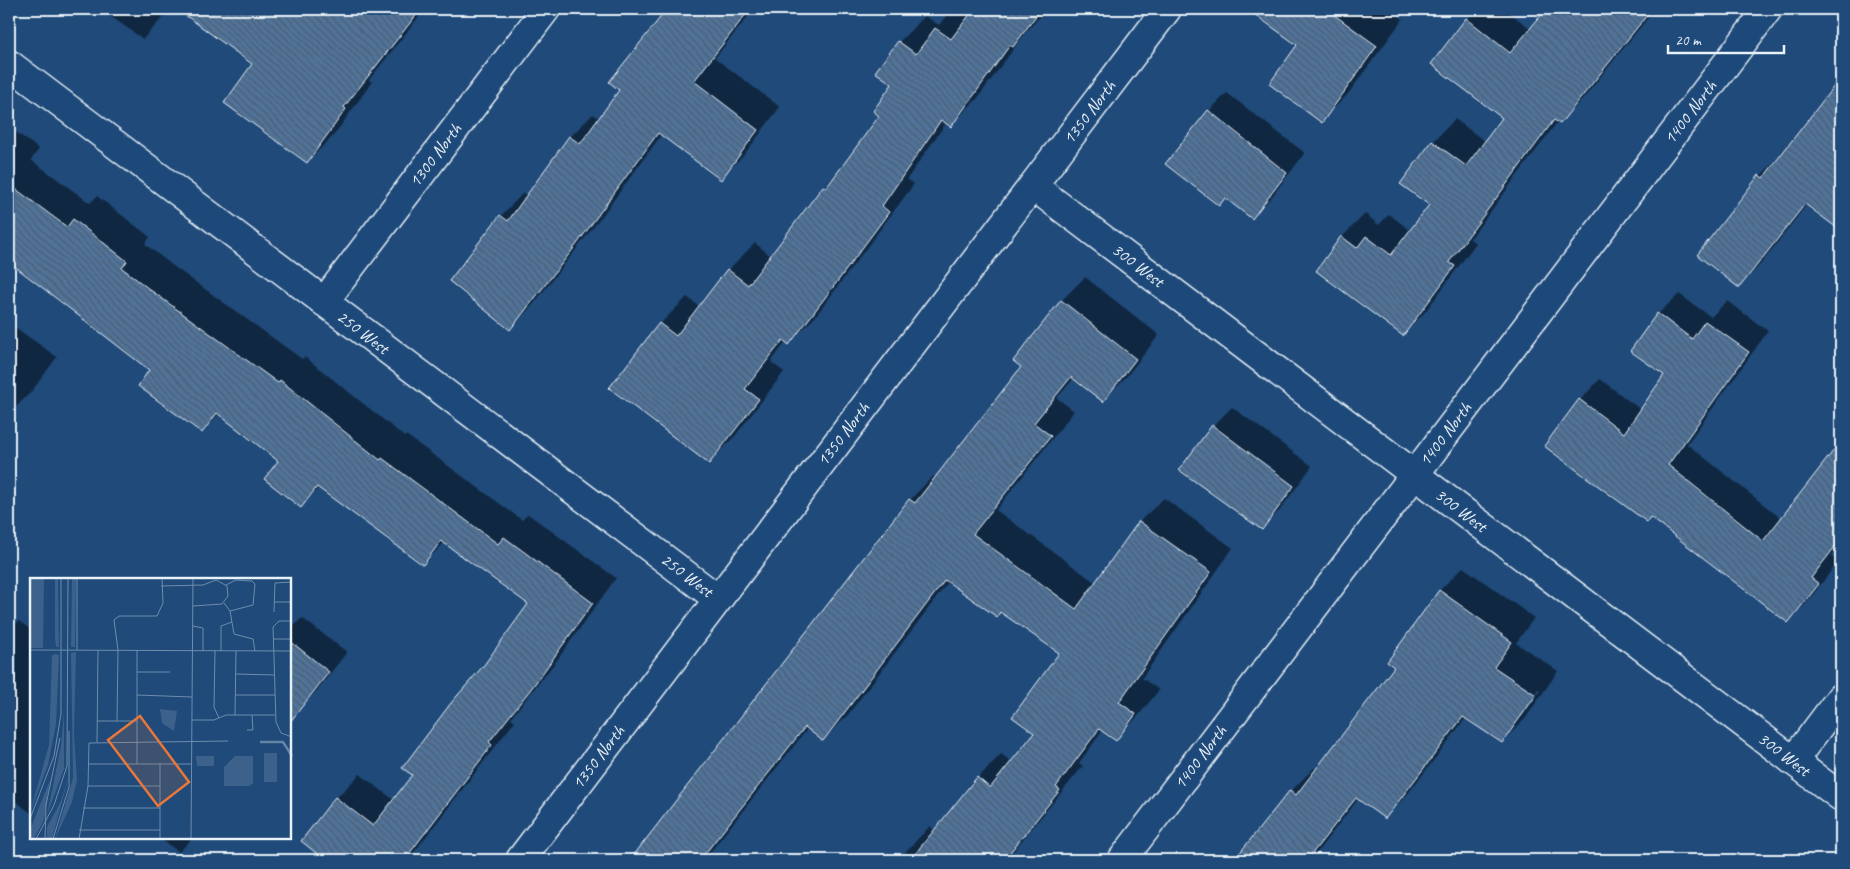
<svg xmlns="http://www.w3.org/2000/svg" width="1850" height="869" font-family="Caveat,sans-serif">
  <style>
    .shadow { fill: #0007; fill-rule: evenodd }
    .building { fill: url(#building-back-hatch); stroke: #e8f1f8 }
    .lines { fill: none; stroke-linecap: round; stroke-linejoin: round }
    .minor-casing { stroke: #e8f1f8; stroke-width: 31 }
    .minor { stroke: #1f4a7a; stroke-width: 28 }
    .labels { text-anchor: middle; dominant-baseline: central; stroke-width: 5; stroke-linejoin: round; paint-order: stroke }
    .street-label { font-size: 18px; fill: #e8f1f8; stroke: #1f4a7a }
    .inset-river { fill: none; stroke: #6685a7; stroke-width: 2.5 }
    .inset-road { fill: none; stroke: #6f8dac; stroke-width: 1 }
    .view { fill: #e8773b; fill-opacity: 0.15; stroke: #e8773b; stroke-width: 2.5 }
    .inset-edge { fill: none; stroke: #e8f1f8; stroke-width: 2.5 }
  </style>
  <defs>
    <pattern id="building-back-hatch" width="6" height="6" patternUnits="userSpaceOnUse" patternTransform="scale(1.25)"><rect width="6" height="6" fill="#517399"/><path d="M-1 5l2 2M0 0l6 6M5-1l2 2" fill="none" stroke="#4c5e72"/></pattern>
  </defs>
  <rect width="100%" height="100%" fill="#1f4a7a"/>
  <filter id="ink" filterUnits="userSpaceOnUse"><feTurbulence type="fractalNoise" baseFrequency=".02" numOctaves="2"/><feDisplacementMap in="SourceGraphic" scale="10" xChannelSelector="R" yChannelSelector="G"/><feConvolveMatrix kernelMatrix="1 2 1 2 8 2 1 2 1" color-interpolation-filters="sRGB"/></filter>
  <g filter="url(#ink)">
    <g class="shadow">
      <polygon points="100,9 171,9 143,39"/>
      <polygon points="179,9 230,9 209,30"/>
      <polygon points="303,9 425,9 369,80 372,82 334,135 307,162 291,24"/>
      <polygon points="668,9 754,9 715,58 780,107 743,156 720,178 662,134 599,220 532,306 510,328 450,281 501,216 523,193 527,196 570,137 593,114 600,119 621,90 611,82"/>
      <polygon points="952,9 1047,9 1025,33 977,99 950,126 946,123 907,179 914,184 815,317 789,343 786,342 771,362 784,372 735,436 709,463 611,388 660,324 687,297 700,307 728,270 755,243 771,256 824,187 842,169 881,116 894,84 899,42 925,16 939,25"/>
      <polygon points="1284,9 1389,9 1403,19 1348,94 1322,121 1299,45 1272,26"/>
      <polygon points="1477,9 1505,9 1531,29 1548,9 1655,9 1582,100 1560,123 1558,121 1470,239 1476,243 1425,312 1403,334 1342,237 1365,214 1379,225 1389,214 1411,231 1431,205 1433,142 1455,119 1486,142 1504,118 1467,19"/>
      <polygon points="1841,79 1841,229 1807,204 1760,265 1739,286 1760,176 1782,155"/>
      <polygon points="1227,93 1305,153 1270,199 1251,217 1226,197 1209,111"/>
      <polygon points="9,127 39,149 31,160 90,203 97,196 150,237 145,244 173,266 302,359 305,357 405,437 406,435 522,520 528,514 616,578 557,660 511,718 515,721 408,860 322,860 324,858 302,841 336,798 360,774 394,800 413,775 485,666 530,604 445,542 423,564 320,487 301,506 280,461 219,414 202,431 151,370 9,254"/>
      <polygon points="1085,277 1159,335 1127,376 1103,400 1074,378 1057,398 1074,411 996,510 1096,583 1140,521 1164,498 1233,548 1142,678 1159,690 1139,715 1116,739 1103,730 1079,763 1083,766 1006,860 977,860 970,854 965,860 898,860 930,826 935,831 978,778 1001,754 1012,762 1036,733 1061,652 1001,611 997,616 949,581 847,716 823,740 808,728 708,855 715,860 632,860 910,500 933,476 936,478 1023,366 1061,301"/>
      <polygon points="1679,294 1711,317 1727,301 1768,331 1687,444 1782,519 1841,443 1841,543 1831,556 1838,562 1808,601 1788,622 1580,400 1600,379 1641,410 1666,375 1658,314"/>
      <polygon points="9,323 57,357 32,391 13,410 9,407"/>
      <polygon points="1232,407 1312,466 1280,510 1261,528 1213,426"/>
      <path d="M1463 567 1534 618 1516 643 1558 671 1525 719 1502 742 1466 718 1407 795 1384 817 1359 798 1311 860H1237L1291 791 1314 768 1317 770 1396 667 1389 662 1440 590ZM1538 689 1540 690 1522 717H1519Z"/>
      <polygon points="302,618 347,652 318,689 300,708 290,700 290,630"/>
      <polygon points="19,621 31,630 31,813 9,796 9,630"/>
      <polygon points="159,838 193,838 179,852"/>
    </g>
    <g class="building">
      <polygon points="177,9 421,9 344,107 346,109 307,163 224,103 252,64"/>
      <polygon points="667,9 750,9 694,81 758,130 721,180 658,133 577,244 510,330 449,281 500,215 508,221 569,136 580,144 619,90 609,82"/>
      <polygon points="974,9 1041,9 1013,47 1010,45 951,127 941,120 882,206 889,212 840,278 789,345 783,340 745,389 759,399 709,464 609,388 659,323 676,336 727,269 748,285 823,186 826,188 879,116 873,111 892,84 875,72 898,41 916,54 935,28 951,39"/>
      <polygon points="1247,9 1326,9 1377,46 1322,123 1269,84 1297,45"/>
      <polygon points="1546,9 1652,9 1560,124 1554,120 1449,262 1455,266 1403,336 1316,271 1341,236 1357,248 1366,236 1391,255 1429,205 1400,184 1432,141 1466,166 1502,118 1431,64 1466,18 1510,53"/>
      <polygon points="1841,77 1841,231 1805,204 1739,288 1697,255 1759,175 1763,178"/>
      <polygon points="1208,110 1287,173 1252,219 1225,198 1219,206 1165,164"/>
      <polygon points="9,184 67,227 73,219 127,261 122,268 149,289 278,383 280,380 380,460 382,458 498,544 504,537 593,603 534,685 489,742 492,745 409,854 418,860 325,860 301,841 335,797 373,826 412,775 402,768 451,703 484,665 528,604 441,541 423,565 317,487 301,508 264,479 278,461 217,413 202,433 138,386 149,370 9,262"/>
      <polygon points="1061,300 1136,359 1103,402 1071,377 1034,423 1051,436 973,534 1076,609 1139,521 1211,572 1119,702 1136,714 1116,741 1099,729 1056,787 1060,790 1004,860 910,860 977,777 990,788 1034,733 1012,717 1059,653 1000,612 997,617 945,580 823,741 805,727 700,860 630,860 909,499 915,503 1021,367 1013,361"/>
      <polygon points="1657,313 1692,339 1705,321 1749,352 1668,465 1763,541 1841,441 1841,539 1811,578 1819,584 1788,623 1650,517 1647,522 1544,446 1579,399 1624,433 1664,375 1630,351"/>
      <polygon points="1212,425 1294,486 1262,530 1179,470"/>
      <polygon points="1439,590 1512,642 1494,667 1536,695 1502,743 1463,717 1385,819 1356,798 1307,860 1234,860 1290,790 1296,795 1394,667 1387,662"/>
      <polygon points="290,641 329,672 290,722"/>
    </g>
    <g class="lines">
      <defs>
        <g id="minor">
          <polyline points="9,64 718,599"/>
          <polyline points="1033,186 1841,797"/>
          <polyline points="324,302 546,9"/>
          <polyline points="1793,761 1841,697"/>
          <polyline points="520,860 1167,9"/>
          <polyline points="1122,860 1768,9"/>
        </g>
      </defs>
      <use href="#minor" class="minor-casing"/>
      <use href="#minor" class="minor"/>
    </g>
  </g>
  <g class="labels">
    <g class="street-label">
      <text transform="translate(1089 112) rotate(-53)">1350 North</text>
      <text transform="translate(1690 112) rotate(-53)">1400 North</text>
      <text transform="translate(435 155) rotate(-53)">1300 North</text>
      <text transform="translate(1138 265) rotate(37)">300 West</text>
      <text transform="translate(363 332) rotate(37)">250 West</text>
      <text transform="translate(843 434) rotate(-53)">1350 North</text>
      <text transform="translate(1445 434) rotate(-53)">1400 North</text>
      <text transform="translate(1461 510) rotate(37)">300 West</text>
      <text transform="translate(687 575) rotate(37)">250 West</text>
      <text transform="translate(1784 754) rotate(37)">300 West</text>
      <text transform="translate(598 757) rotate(-53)">1350 North</text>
      <text transform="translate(1200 757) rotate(-53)">1400 North</text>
    </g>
  </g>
  <g transform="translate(30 578)">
    <rect width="261" height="261" fill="#1f4a7a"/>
    <path d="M25 0H28L29 69H26L25 59ZM42 0H46L45 69H41ZM46 74 44 156 47 202 42 224 25 261 43 200 41 75ZM26 76 29 77 26 146 18 187 0 235 19 167 22 77ZM34 134V191L17 237 31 168ZM39 198 22 261H17V249L31 223ZM20 202 14 242 4 261H0V252Z" fill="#3c628c"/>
    <path d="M0 0H14L13 70H0Z" fill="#3c628c"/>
    <path d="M130 131 147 133 144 153 132 145ZM234 175H247V204H234ZM166 178H184V188H167ZM205 178H223V205L219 208H194V189Z" fill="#3c628c"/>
    <path class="inset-river" d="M230 164H253L262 178"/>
    <path class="inset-road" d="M196 7 206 2 222 3 225 6 223 27 200 33M131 8 173 7 186 2 197 8 198 18 192 26 163 28M244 24H262M194 25 200 33 204 56 223 61 225 73M244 34 245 5 262 4M262 43H249L243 49 246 144 251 155 262 159M163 48 173 50V73M244 61H262M0 72 262 73M47 72V0M185 73 184 129 189 140M191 73V48L202 44M107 94H140M206 96 245 97M107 117 162 119M205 117H245M205 137 206 73M162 142H184L196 137H245M67 143H107M87 143 88 72 84 42 89 38H127L133 25 132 0M217 152H223L222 137M67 164 68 72M58 186H162M107 186V72M130 186V261M58 208H130M53 230H130M0 241 24 178 31 136V0M49 252H130M6 261 24 227 37 188 38 0M15 261 16 227 30 160M23 261 39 209V153M49 261 58 208 59 165 198 163M161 261 163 0"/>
    <path class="view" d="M110 138 159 204 128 228 78 162Z"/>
    <rect width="261" height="261" class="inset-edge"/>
  </g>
  <rect width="1850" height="869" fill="none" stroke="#1f4a7a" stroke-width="30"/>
  <rect x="15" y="15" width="1820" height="839" fill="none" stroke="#e8f1f8" stroke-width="2" filter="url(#ink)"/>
  <path d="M1668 45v8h116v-8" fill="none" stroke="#e8f1f8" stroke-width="2.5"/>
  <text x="1675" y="45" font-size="15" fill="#e8f1f8" stroke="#1f4a7a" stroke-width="4" paint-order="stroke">20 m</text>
</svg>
